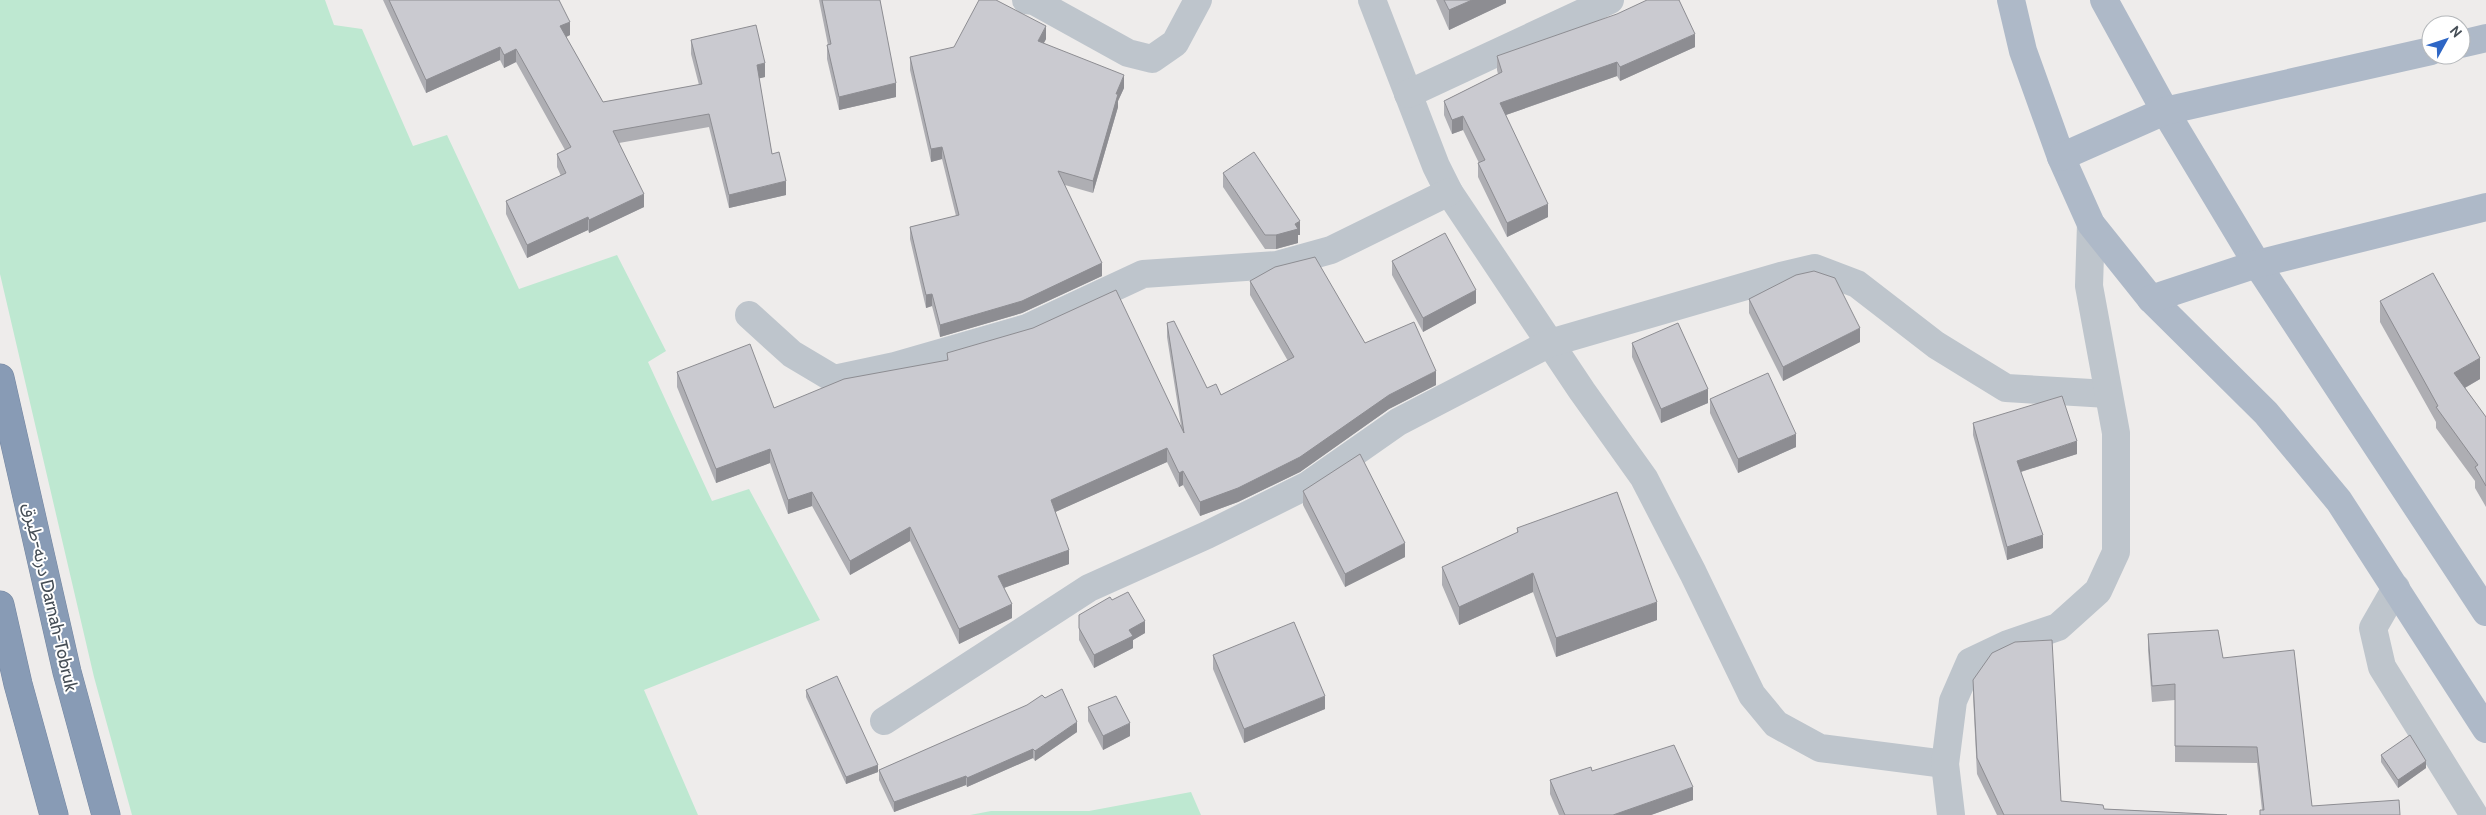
<svg xmlns="http://www.w3.org/2000/svg" width="2486" height="815" font-family="Cabin,'Noto Sans Arabic',sans-serif">
  <style>
    .green { fill: #bee8d1 }
    .lines { fill: none; stroke-linecap: round; stroke-linejoin: round }
    .highway-casing { stroke: #7486a1; stroke-width: 29 }
    .minor { stroke: #bec5cc; stroke-width: 28 }
    .major { stroke: #aeb9c8; stroke-width: 28 }
    .highway { stroke: #889bb5; stroke-width: 28 }
    .wall { fill: #aeaeb3 }
    .shaded-wall { fill: #8d8d92 }
    .building { fill: #cacad0; stroke: #8d8d92 }
    .labels { text-anchor: middle; dominant-baseline: central; stroke-width: 4; stroke-linejoin: round; paint-order: stroke }
    .street-label { font-size: 18px; fill: #464e56; stroke: #fff }
  </style>
  <rect width="100%" height="100%" fill="#eeeceb"/>
  <g class="green">
    <polygon points="0,0 325,0 334,25 362,29 413,146 447,135 519,289 617,255 666,351 648,362 712,501 749,489 820,620 644,690 698,815 132,815 94,677 0,274"/>
    <polygon points="1191,792 1201,815 970,815 991,811 1089,811"/>
  </g>
  <g class="lines">
    <defs>
      <g id="highway">
        <polyline points="0,378 67,672 106,815"/>
        <polyline points="0,605 18,684 54,815"/>
      </g>
    </defs>
    <use href="#highway" class="highway-casing"/>
    <g class="minor">
      <polyline points="1026,0 1034,1 1128,53 1152,59 1175,43 1198,0"/>
      <polyline points="1372,0 1436,166 1449,192 1582,391 1644,478 1693,573 1752,695 1776,724 1820,748 1945,764"/>
      <polyline points="1408,94 1610,0"/>
      <polyline points="749,315 792,354 834,379 895,366 1027,328 1143,274 1277,265 1331,250 1449,192"/>
      <polyline points="2396,588 2373,628 2382,667 2474,815"/>
      <polyline points="884,721 1089,588 1207,535 1308,485 1398,422 1550,343 1781,276 1815,268 1857,284 1936,345 2006,388 2108,394"/>
      <polyline points="1951,815 1945,764 1953,701 1970,662 2008,644 2058,627 2098,591 2116,552 2116,433 2089,286 2091,224"/>
    </g>
    <g class="major">
      <polyline points="2011,0 2023,51 2061,157 2091,224 2151,299 2266,413 2339,501 2486,729"/>
      <polyline points="2104,0 2165,111 2257,264 2486,612"/>
      <polyline points="2461,44 2486,38"/>
      <polyline points="2061,157 2165,111 2431,51"/>
      <polyline points="2151,299 2257,264 2486,207"/>
    </g>
    <use href="#highway" class="highway"/>
  </g>
  <g class="wall">
    <polygon points="383,0 559,0 570,35 566,37 603,102 699,85 691,54 691,40 765,77 759,78 772,154 786,195 729,208 709,127 619,143 644,207 589,233 588,230 527,258 506,214 506,201 561,176 557,167 557,154 565,150 516,62 504,68 500,60 426,93"/>
    <polygon points="819,0 880,0 896,97 839,110 827,59 827,45 828,45"/>
    <polygon points="1436,0 1506,0 1506,3 1449,30"/>
    <polygon points="1046,39 1044,43 1124,88 1118,101 1118,107 1093,193 1065,185 1102,276 1022,313 940,337 932,306 926,308 910,239 910,227 956,216 942,159 931,162 910,70 910,57"/>
    <polygon points="1695,47 1620,81 1617,76 1506,115 1548,217 1507,237 1478,177 1478,163 1479,163 1463,130 1452,134 1444,115 1444,101 1498,74 1497,70 1497,56"/>
    <polygon points="1223,173 1300,235 1298,235 1298,243 1276,249 1265,249 1223,187"/>
    <polygon points="1392,261 1476,303 1423,332 1392,275"/>
    <polygon points="1250,281 1365,343 1436,385 1389,409 1300,472 1238,502 1200,516 1183,485 1179,487 1167,462 1055,512 1069,564 1004,588 1012,618 959,644 910,541 850,575 812,506 788,514 770,463 716,483 677,387 677,372 774,408 947,360 947,353 1181,426 1167,337 1167,323 1207,388 1221,395 1288,361 1250,295"/>
    <polygon points="1749,299 1860,342 1783,381 1749,313"/>
    <polygon points="2380,301 2480,379 2465,388 2486,417 2486,507 2475,488 2475,481 2436,428 2436,422 2380,322"/>
    <polygon points="1632,343 1708,403 1661,423 1632,357"/>
    <polygon points="1710,399 1796,447 1738,473 1710,413"/>
    <polygon points="1973,423 2077,454 2021,472 2043,548 2007,560 1973,435"/>
    <polygon points="1303,491 1405,557 1345,587 1303,505"/>
    <polygon points="1517,528 1657,620 1556,657 1533,592 1459,625 1442,585 1442,567 1517,533"/>
    <polygon points="1112,600 1145,633 1133,640 1133,648 1094,668 1079,640 1079,615"/>
    <polygon points="2148,634 2223,658 2312,806 2262,810 2257,763 2175,762 2175,700 2152,702 2148,650"/>
    <polygon points="1213,655 1325,709 1244,743 1213,669"/>
    <polygon points="1973,680 2061,801 2104,809 2227,815 1997,815 1977,774 1973,696"/>
    <polygon points="806,690 878,772 846,784 806,697"/>
    <polygon points="1045,698 1077,732 1035,761 1033,758 967,787 966,785 894,812 879,780 879,770"/>
    <polygon points="1088,707 1130,736 1103,750 1088,721"/>
    <polygon points="2381,755 2426,768 2398,788 2381,762"/>
    <polygon points="1592,771 1693,800 1651,815 1559,815 1550,794 1550,780"/>
  </g>
  <g class="shaded-wall">
    <polygon points="1472,0 1506,0 1506,3 1449,30 1449,10"/>
    <polygon points="570,22 570,35 560,40 560,26"/>
    <polygon points="1046,26 1046,39 1038,53 1038,41"/>
    <polygon points="1695,34 1695,47 1620,81 1620,67"/>
    <polygon points="500,47 500,60 426,93 426,80"/>
    <polygon points="516,49 516,62 504,68 504,55"/>
    <polygon points="1617,62 1617,76 1500,117 1500,103"/>
    <polygon points="765,63 765,77 757,79 757,65"/>
    <polygon points="1124,75 1124,88 1118,101 1118,107 1093,193 1093,181 1116,94"/>
    <polygon points="896,83 896,97 839,110 839,97"/>
    <polygon points="1463,116 1463,130 1452,134 1452,120"/>
    <polygon points="942,147 942,159 931,162 931,149"/>
    <polygon points="786,181 786,195 729,208 729,195"/>
    <polygon points="644,194 644,207 589,233 589,220"/>
    <polygon points="1548,204 1548,217 1507,237 1507,223"/>
    <polygon points="588,217 588,230 527,258 527,245"/>
    <polygon points="1300,221 1300,235 1298,235 1298,243 1276,249 1276,235"/>
    <polygon points="1102,263 1102,276 1022,313 940,337 940,325"/>
    <polygon points="1476,290 1476,303 1423,332 1423,318"/>
    <polygon points="932,294 932,306 926,308 926,295"/>
    <polygon points="1860,328 1860,342 1783,381 1783,367"/>
    <polygon points="2480,358 2480,379 2454,394 2454,373"/>
    <polygon points="1436,371 1436,385 1389,409 1300,472 1238,502 1200,516 1200,502 1389,395"/>
    <polygon points="1708,389 1708,403 1661,423 1661,409"/>
    <polygon points="1796,434 1796,447 1738,473 1738,459"/>
    <polygon points="2077,441 2077,454 2017,473 2017,461"/>
    <polygon points="1167,448 1167,462 1051,514 1051,500"/>
    <polygon points="770,449 770,463 716,483 716,469"/>
    <polygon points="1183,471 1183,485 1179,487 1179,473"/>
    <polygon points="812,492 812,506 788,514 788,500"/>
    <polygon points="910,527 910,541 850,575 850,561"/>
    <polygon points="2043,535 2043,548 2007,560 2007,547"/>
    <polygon points="1405,543 1405,557 1345,587 1345,574"/>
    <polygon points="1069,550 1069,564 998,590 998,576"/>
    <polygon points="1533,573 1533,592 1459,625 1459,607"/>
    <polygon points="1657,602 1657,620 1556,657 1556,638"/>
    <polygon points="1012,604 1012,618 959,644 959,629"/>
    <polygon points="1145,621 1145,633 1133,640 1133,648 1094,668 1094,655 1129,630"/>
    <polygon points="1325,696 1325,709 1244,743 1244,729"/>
    <polygon points="1077,722 1077,732 1035,761 1035,751"/>
    <polygon points="1130,723 1130,736 1103,750 1103,736"/>
    <polygon points="1033,749 1033,758 967,787 967,778"/>
    <polygon points="2426,761 2426,768 2398,788 2398,780"/>
    <polygon points="878,765 878,772 846,784 846,777"/>
    <polygon points="966,776 966,785 894,812 894,802"/>
    <polygon points="1693,787 1693,800 1651,815 1613,815"/>
  </g>
  <g class="building">
    <polygon points="389,0 559,0 570,22 560,26 603,102 702,84 691,40 756,25 765,63 757,65 772,154 779,152 786,181 729,195 709,114 613,131 644,194 589,220 588,217 527,245 506,201 566,173 557,154 571,147 516,49 504,55 500,47 426,80"/>
    <polygon points="822,0 880,0 896,83 839,97 827,45 831,44"/>
    <polygon points="979,0 996,0 1046,26 1038,41 1124,75 1116,94 1118,94 1093,181 1058,171 1102,263 1022,301 940,325 932,294 926,295 910,227 959,215 942,147 931,149 910,57 954,47"/>
    <polygon points="1444,0 1472,0 1449,10"/>
    <polygon points="1647,0 1679,0 1695,34 1620,67 1617,62 1500,103 1548,204 1507,223 1478,163 1485,160 1463,116 1452,120 1444,101 1502,72 1497,56 1617,14"/>
    <polygon points="1254,152 1300,221 1295,224 1298,229 1276,235 1265,235 1223,173"/>
    <polygon points="1445,233 1476,290 1423,318 1392,261"/>
    <polygon points="1315,257 1365,343 1414,322 1436,371 1389,395 1300,457 1238,488 1200,502 1183,471 1179,473 1167,448 1051,500 1069,550 998,576 1012,604 959,629 910,527 850,561 812,492 788,500 770,449 716,469 677,372 750,344 774,408 844,379 948,360 947,353 1033,328 1116,290 1184,433 1167,323 1174,321 1207,388 1216,384 1221,395 1294,357 1250,281 1275,267"/>
    <polygon points="1814,271 1835,278 1860,328 1783,367 1749,299 1796,275"/>
    <polygon points="2433,273 2480,358 2454,373 2486,417 2486,486 2475,467 2478,465 2436,407 2438,406 2380,301"/>
    <polygon points="1678,323 1708,389 1661,409 1632,343"/>
    <polygon points="1768,373 1796,434 1738,459 1710,399"/>
    <polygon points="2062,396 2077,441 2017,461 2043,535 2007,547 1973,423"/>
    <polygon points="1360,454 1405,543 1345,574 1303,491"/>
    <polygon points="1617,492 1657,602 1556,638 1533,573 1459,607 1442,567 1518,532 1517,528"/>
    <polygon points="1128,592 1145,621 1129,630 1133,636 1094,655 1079,628 1079,615 1110,597 1112,600"/>
    <polygon points="1294,622 1325,696 1244,729 1213,655"/>
    <polygon points="2218,630 2223,658 2294,650 2312,806 2399,800 2400,815 2260,815 2260,810 2264,810 2257,747 2175,746 2175,684 2152,686 2148,634"/>
    <polygon points="2052,640 2061,801 2103,805 2104,809 2227,815 2004,815 1977,758 1973,680 1992,653 2015,642"/>
    <polygon points="837,676 878,765 846,777 806,690"/>
    <polygon points="1062,689 1077,722 1035,751 1033,749 967,778 966,776 894,802 879,770 1027,705 1042,695 1045,698"/>
    <polygon points="1116,696 1130,723 1103,736 1088,707"/>
    <polygon points="2410,735 2426,761 2398,780 2381,755"/>
    <polygon points="1674,745 1693,787 1613,815 1565,815 1550,780 1591,767 1592,771"/>
  </g>
  <g class="labels">
    <g class="street-label">
      <text transform="translate(50 597) rotate(77)">درنه-طبرق Darnah-Tobruk</text>
    </g>
  </g>
  <g transform="translate(2446 40) rotate(50)"><circle r="24" fill="#ffffff" stroke="#b5b8bb"/>
  <path d="M0-4L9 19L0 12L-9 19Z" fill="#2e66c5"/>
  <text y="-8" font-size="14" font-weight="bold" text-anchor="middle" fill="#464e56">N</text>
  </g>
</svg>
